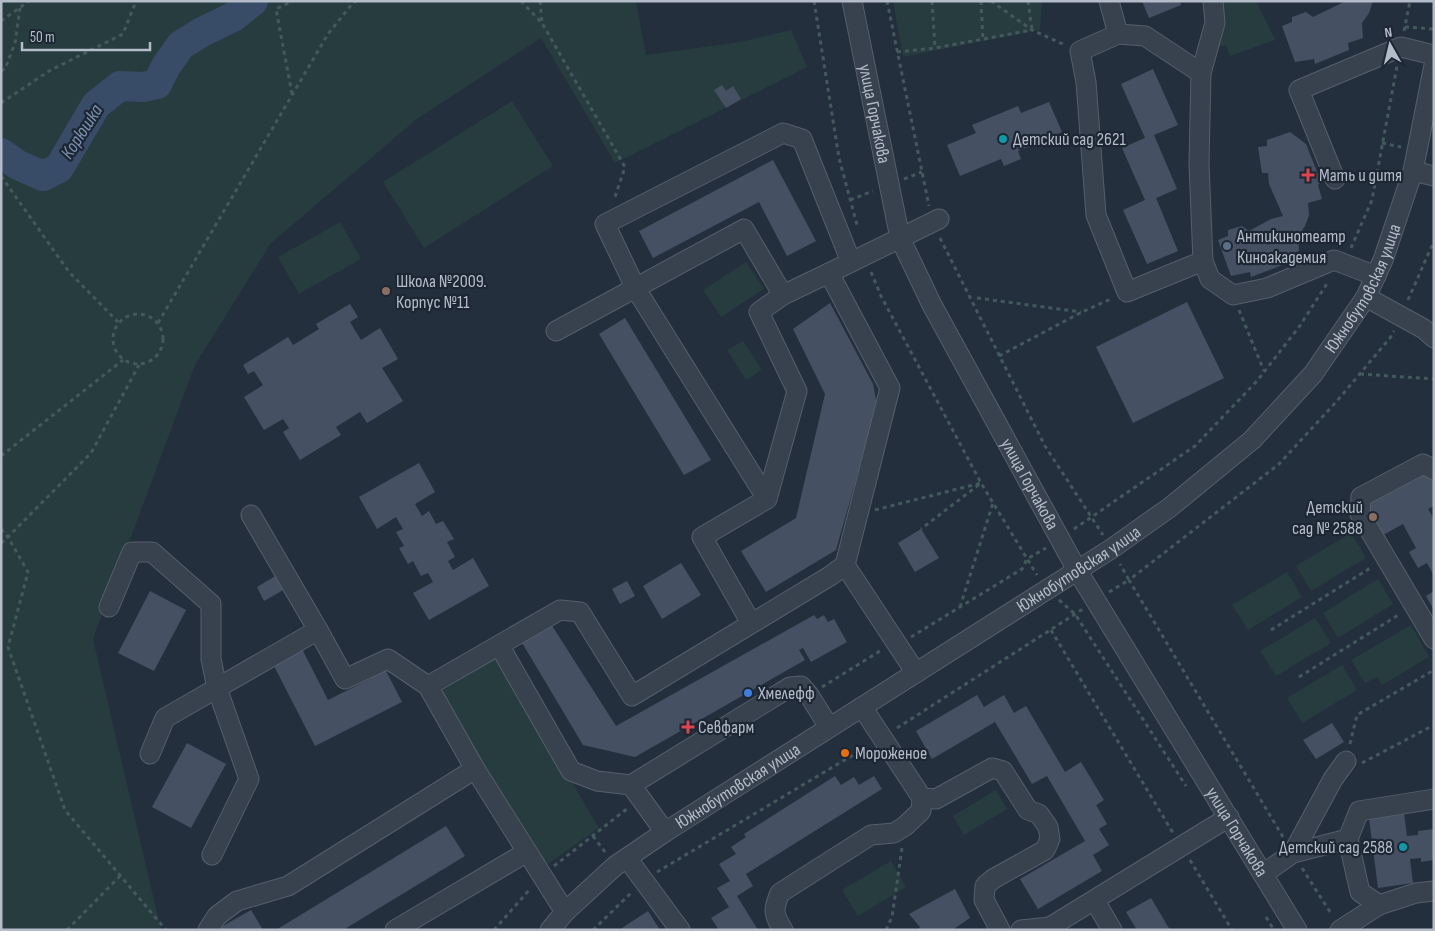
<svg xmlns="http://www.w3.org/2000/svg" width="1435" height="931" font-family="'Sofia Sans Condensed',sans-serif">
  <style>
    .green { fill: #263c3f }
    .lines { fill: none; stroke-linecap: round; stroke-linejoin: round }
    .river { stroke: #394c67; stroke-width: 30 }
    .building { fill: #455162 }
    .minor-casing { stroke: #565f6c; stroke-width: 21 }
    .path { stroke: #44595c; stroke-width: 3; stroke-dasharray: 4 4; stroke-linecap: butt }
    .minor { stroke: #38414e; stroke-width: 19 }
    .culture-dot { fill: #0f9aa8; stroke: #1d2633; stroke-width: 2 }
    .health-dot { fill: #e0444e; stroke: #1d2633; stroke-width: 2 }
    .service-dot { fill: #5c6f8a; stroke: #1d2633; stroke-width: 2 }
    .education-dot { fill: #8d6e63; stroke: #1d2633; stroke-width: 2 }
    .shop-dot { fill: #3f7fe0; stroke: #1d2633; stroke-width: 2 }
    .food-dot { fill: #e8710a; stroke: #1d2633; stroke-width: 2 }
    .labels { text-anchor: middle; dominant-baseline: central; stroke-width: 4.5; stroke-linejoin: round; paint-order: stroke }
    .street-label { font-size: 18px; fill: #b4bcc9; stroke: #1d2633 }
    .poi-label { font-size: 18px; fill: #b4bcc9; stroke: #1d2633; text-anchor: start }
    .water-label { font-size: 19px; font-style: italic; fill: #7c92b1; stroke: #1d2633 }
  </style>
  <rect width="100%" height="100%" fill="#242f3e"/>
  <g class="green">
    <polygon points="1,1 636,1 646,55 740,42 791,30 807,67 615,163 541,38 418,118 271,243 195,365 93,639 161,930 1,930"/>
    <polygon points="893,1 1042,1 1040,30 903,57"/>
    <polygon points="1219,1 1256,1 1275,40 1230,56 1226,45 1218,47"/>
    <polygon points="512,101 553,166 424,248 383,182"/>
    <polygon points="340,222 361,259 299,294 278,257"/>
    <polygon points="746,262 764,289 721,317 703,290"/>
    <polygon points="743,341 762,370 746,380 727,350"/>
    <polygon points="1351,533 1366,558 1311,591 1296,566"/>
    <polygon points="1287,572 1302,597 1248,630 1232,605"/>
    <polygon points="1378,579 1393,604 1338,638 1323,613"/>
    <polygon points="1315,618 1331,643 1276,676 1260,651"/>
    <polygon points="1411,625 1429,657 1382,685 1377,677 1365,683 1351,660"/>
    <polygon points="498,657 599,828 545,866 439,692"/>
    <polygon points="1342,665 1357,690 1302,723 1287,698"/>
    <polygon points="996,790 1007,809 964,835 953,816"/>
    <polygon points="891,861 906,887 858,916 842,890"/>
  </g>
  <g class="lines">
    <polyline class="river" points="1,153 18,165 43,176 59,168 96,105 120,86 143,87 157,84 166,66 181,45 202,32 233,17 253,1"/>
  </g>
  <g class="building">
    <polygon points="1142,1 1180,1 1181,5 1149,18"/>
    <polygon points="1346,1 1373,1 1369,13 1362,23 1363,38 1348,43 1349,50 1315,64 1314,59 1295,62 1282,26 1292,22 1292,17 1306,12 1313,17"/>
    <polygon points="1153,69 1178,125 1154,135 1177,189 1156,198 1178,251 1147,264 1123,210 1145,200 1122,148 1145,138 1121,84"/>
    <polygon points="722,85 726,91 733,86 741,99 726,108 714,90"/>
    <polygon points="1049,102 1062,132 1018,151 1021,159 1004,166 1001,159 960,176 947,145 976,133 972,125 1018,106 1021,113"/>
    <polygon points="1290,132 1306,144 1318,174 1320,183 1318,185 1322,199 1308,203 1309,215 1305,226 1298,237 1299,251 1284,257 1285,264 1251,277 1250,272 1231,276 1218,240 1228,236 1228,230 1242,226 1249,231 1271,219 1283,216 1269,184 1268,173 1262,173 1258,147 1267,146 1267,140"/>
    <polygon points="773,160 816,241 787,256 759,202 653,258 639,231"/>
    <polygon points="1187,302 1224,378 1133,423 1096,347"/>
    <polygon points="830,303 873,384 877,405 836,550 766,592 741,551 796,518 825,394 793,329"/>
    <polygon points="350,304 358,317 350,322 361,340 380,328 398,359 382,368 403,401 367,423 360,412 336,427 341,435 300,460 283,432 289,428 283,419 264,430 244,397 263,385 254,371 248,374 243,365 288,337 293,345 319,329 316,324"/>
    <polygon points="625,318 711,460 684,475 599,334"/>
    <polygon points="419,463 435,492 415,504 422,516 429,511 436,524 443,521 454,539 447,542 455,557 448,561 453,570 473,558 489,586 429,620 413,593 433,582 428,573 421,576 413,561 408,564 399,548 404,546 396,532 403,529 396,517 377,529 359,497"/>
    <polygon points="1428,470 1434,481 1434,506 1428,509 1434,519 1434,576 1427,563 1418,568 1409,552 1416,548 1403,524 1383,535 1366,503"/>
    <polygon points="921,529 939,558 915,572 898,543"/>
    <polygon points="681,563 701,595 662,619 643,586"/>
    <polygon points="277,575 285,589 264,601 257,587"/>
    <polygon points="627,581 635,596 620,604 612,589"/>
    <polygon points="150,591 186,610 154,671 118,653"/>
    <polygon points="1434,591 1434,610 1426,596"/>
    <polygon points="814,615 817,619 824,615 828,622 834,619 847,642 811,662 803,648 799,650 805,660 635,757 583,745 521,641 551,624 616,726"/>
    <polygon points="300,645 328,700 386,671 402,702 315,746 271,660"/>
    <polygon points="977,695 984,707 1004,695 1014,713 1026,706 1065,772 1081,762 1104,800 1096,805 1107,824 1099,829 1109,845 1093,855 1102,871 1038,909 1020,879 1085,841 1047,776 1032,784 995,722 932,759 916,731"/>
    <polygon points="1332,723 1344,742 1316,759 1303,740"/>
    <polygon points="187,743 226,764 191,828 152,807"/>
    <polygon points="835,776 841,785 854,777 859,785 874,776 882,789 746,874 753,886 737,896 758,930 719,930 711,918 729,907 717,888 730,881 719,864 736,854 731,847 746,837 744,834"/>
    <polygon points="1404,813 1407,836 1418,835 1418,831 1434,829 1434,860 1421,862 1421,858 1410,859 1413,883 1378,888 1369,818"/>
    <polygon points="446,826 465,856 343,930 276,930"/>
    <polygon points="955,889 970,918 952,930 918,930 920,927 909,914"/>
    <polygon points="1151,898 1170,930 1137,930 1126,912"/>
    <polygon points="251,910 263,930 223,930 221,927"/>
    <polygon points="648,911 660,930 619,930"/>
  </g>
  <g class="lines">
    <defs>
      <g id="minor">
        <path id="s1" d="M852 1 900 238 932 305 1077 570 1297 930"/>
        <polyline points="1109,1 1118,34"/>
        <polyline points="1213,1 1215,23 1201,73 1199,164 1203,261 1210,279 1233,295 1267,288 1334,260 1376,276"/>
        <polyline points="1201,73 1145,36 1118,34 1080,51 1086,82 1096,215 1127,292 1203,261"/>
        <polyline points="1413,171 1434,176"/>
        <polyline points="1335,179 1299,90 1401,47 1434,55"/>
        <polyline points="1366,297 1424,329 1434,338"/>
        <polyline points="556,331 744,229 783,295"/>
        <polyline points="1434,470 1423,464 1361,497 1360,514 1434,639"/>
        <polyline points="767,499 636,289 605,224 783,133 802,139 851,262"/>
        <polyline points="251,515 318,630"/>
        <polyline points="845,565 916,673"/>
        <polyline points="109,607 132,552 152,552 211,604 211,659 217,688 249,779 212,855"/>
        <polyline points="751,623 702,537 767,499 797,391 759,312 783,295 829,273"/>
        <polyline points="499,645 571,771 597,781 631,785"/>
        <polyline points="862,707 922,798 936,799 992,768 1003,771 1028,810 1039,814 1048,827 1050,839 1045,850 993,879 985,886 984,900 1000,930"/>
        <polyline points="150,754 165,718 318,630 345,679 388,659 428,686"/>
        <polyline points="475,769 428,686 560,610 580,612 632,696 830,576 845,565 890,388 829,273 939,219"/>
        <polyline points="1434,799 1359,811 1348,839 1360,892 1379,905 1416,893 1434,891"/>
        <polyline points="665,832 631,785 790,687 801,686 809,695 829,727"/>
        <polyline points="1293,853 1333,779 1346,761"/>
        <polyline points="627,858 680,930"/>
        <polyline points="1263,874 1293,853 1348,839"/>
        <polyline points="1095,901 1112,930"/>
        <polyline points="208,930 217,916 237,901 288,886 475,769 565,912"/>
        <polyline points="395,930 527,852"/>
        <path id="s2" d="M550 930 565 912 615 866 665 832 1111 549 1169 508 1252 440 1313 374 1366 297 1383 260 1413 171 1434 65"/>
        <path d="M783 930C773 914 773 909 780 893L871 835 894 833 905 826 921 811 922 798"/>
        <polyline points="1021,930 1050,927 1229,817"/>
        <polyline points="1340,930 1379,905"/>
      </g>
    </defs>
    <use href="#minor" class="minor-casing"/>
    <g class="path">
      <polyline points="521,1 542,23 625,167 614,200"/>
      <polyline points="540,1 542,23"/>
      <polyline points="814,1 839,158 857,225"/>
      <polyline points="887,1 929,206"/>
      <polyline points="932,1 935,48"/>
      <polyline points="981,1 983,40"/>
      <polyline points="991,1 1032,30 1065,45"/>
      <polyline points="1028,1 1032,30"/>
      <polyline points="1,21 29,1"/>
      <polyline points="1405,27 1434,29"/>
      <polyline points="1404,31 1410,1"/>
      <polyline points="897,52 935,48 1032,30"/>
      <polyline points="1,71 5,69 15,43 20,8"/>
      <polyline points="292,94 276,9 293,1"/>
      <polyline points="1,103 49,71 123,34 136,1"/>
      <polyline points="1382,143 1401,147"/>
      <polyline points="1,176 69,272 118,322"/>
      <polyline points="904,179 922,172"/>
      <polyline points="850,200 873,191"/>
      <polyline points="940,238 1045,446 1103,535"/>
      <polyline points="1351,248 1372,200 1397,66"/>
      <polyline points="871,272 881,296 981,483 1037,575"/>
      <polyline points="977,298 1081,312"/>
      <polyline points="1408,300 1434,241"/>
      <polyline points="1239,310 1264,371"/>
      <circle cx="138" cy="339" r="25"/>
      <polyline points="158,323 328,34 352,4 356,1"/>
      <polyline points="999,356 1082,312 1113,298"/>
      <polyline points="1360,374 1434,379"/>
      <polyline points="1,456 123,360"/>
      <polyline points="875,510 981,483 921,529"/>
      <polyline points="1,529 8,537 28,572 8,647 65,810 166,930"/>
      <polyline points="1074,529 1195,446 1257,381 1299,327 1328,282"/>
      <polyline points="1,543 8,537 91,453 139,365"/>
      <polyline points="1109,592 1129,580 1120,564"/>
      <polyline points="1059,600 1075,614 1186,786"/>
      <polyline points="960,607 993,503"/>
      <polyline points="1051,630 1173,833"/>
      <polyline points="1271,630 1372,567"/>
      <polyline points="911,637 1022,569 1027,559 1046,548"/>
      <polyline points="1299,677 1400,614"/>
      <polyline points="822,687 880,651"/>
      <polyline points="897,728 1083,609"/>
      <polyline points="1350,744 1357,715 1434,670"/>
      <polyline points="1362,763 1434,725"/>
      <polyline points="593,836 605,852"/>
      <polyline points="1283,837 1129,580 1279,464 1337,401 1390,338 1394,331"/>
      <polyline points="1190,860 1232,930"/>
      <polyline points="554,866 628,808"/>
      <polyline points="1302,868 1332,915"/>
      <polyline points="657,872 868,746"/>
      <polyline points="1266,917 1274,930"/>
      <polyline points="67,930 120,876"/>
      <polyline points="494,930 530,889"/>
      <polyline points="593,930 632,892"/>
      <polyline points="886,930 892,917 902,848"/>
    </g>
    <use href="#minor" class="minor"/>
  </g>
  <g class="culture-dot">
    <circle cx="1003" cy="139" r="5"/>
    <circle cx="1403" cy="847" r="5"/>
  </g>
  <g class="health-dot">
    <path d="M1305.5 167.5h5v5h5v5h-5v5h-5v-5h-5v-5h5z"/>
    <path d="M685.5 719.5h5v5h5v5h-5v5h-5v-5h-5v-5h5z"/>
  </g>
  <circle class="service-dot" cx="1227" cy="246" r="5"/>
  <g class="education-dot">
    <circle cx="386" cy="291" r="5"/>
    <circle cx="1373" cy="517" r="5"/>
  </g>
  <circle class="shop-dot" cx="748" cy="693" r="5"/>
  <circle class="food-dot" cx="845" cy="753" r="5"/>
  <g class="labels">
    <g class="street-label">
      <text stroke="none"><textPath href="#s1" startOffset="115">улица Горчакова</textPath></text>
      <text stroke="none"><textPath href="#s2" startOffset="1048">Южнобутовская улица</textPath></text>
      <text stroke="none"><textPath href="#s1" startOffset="520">улица Горчакова</textPath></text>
      <text stroke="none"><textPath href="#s2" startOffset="642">Южнобутовская улица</textPath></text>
      <text stroke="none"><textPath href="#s2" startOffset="238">Южнобутовская улица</textPath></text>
      <text stroke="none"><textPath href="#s1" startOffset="925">улица Горчакова</textPath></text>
    </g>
    <g class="poi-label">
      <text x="1013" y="139">Детский сад 2621</text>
      <text x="1319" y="175">Мать и дитя</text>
      <text x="1237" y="236">Антикинотеатр<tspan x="1237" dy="21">Киноакадемия</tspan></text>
      <text x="396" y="281">Школа №2009.<tspan x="396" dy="21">Корпус №11</tspan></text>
      <text x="1363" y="507" text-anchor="end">Детский<tspan x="1363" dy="21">сад № 2588</tspan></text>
      <text x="758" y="693">Хмелефф</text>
      <text x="698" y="727">Севфарм</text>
      <text x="855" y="753">Мороженое</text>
      <text x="1393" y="847" text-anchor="end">Детский сад 2588</text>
    </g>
    <g class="water-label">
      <text transform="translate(82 132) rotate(-57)">Корюшка</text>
    </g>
  </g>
  <rect width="1435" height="931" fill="none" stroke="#b4bcc9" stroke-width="5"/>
  <g transform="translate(1390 45) rotate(352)" stroke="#1d2633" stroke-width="4" paint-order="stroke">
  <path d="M0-4L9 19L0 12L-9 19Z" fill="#b4bcc9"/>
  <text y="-8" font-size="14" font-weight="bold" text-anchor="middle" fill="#b4bcc9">N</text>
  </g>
  <path d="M22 42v8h128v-8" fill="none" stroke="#b4bcc9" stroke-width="2.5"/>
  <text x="30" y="42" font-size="15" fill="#b4bcc9" stroke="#1d2633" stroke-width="4" paint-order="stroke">50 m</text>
</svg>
